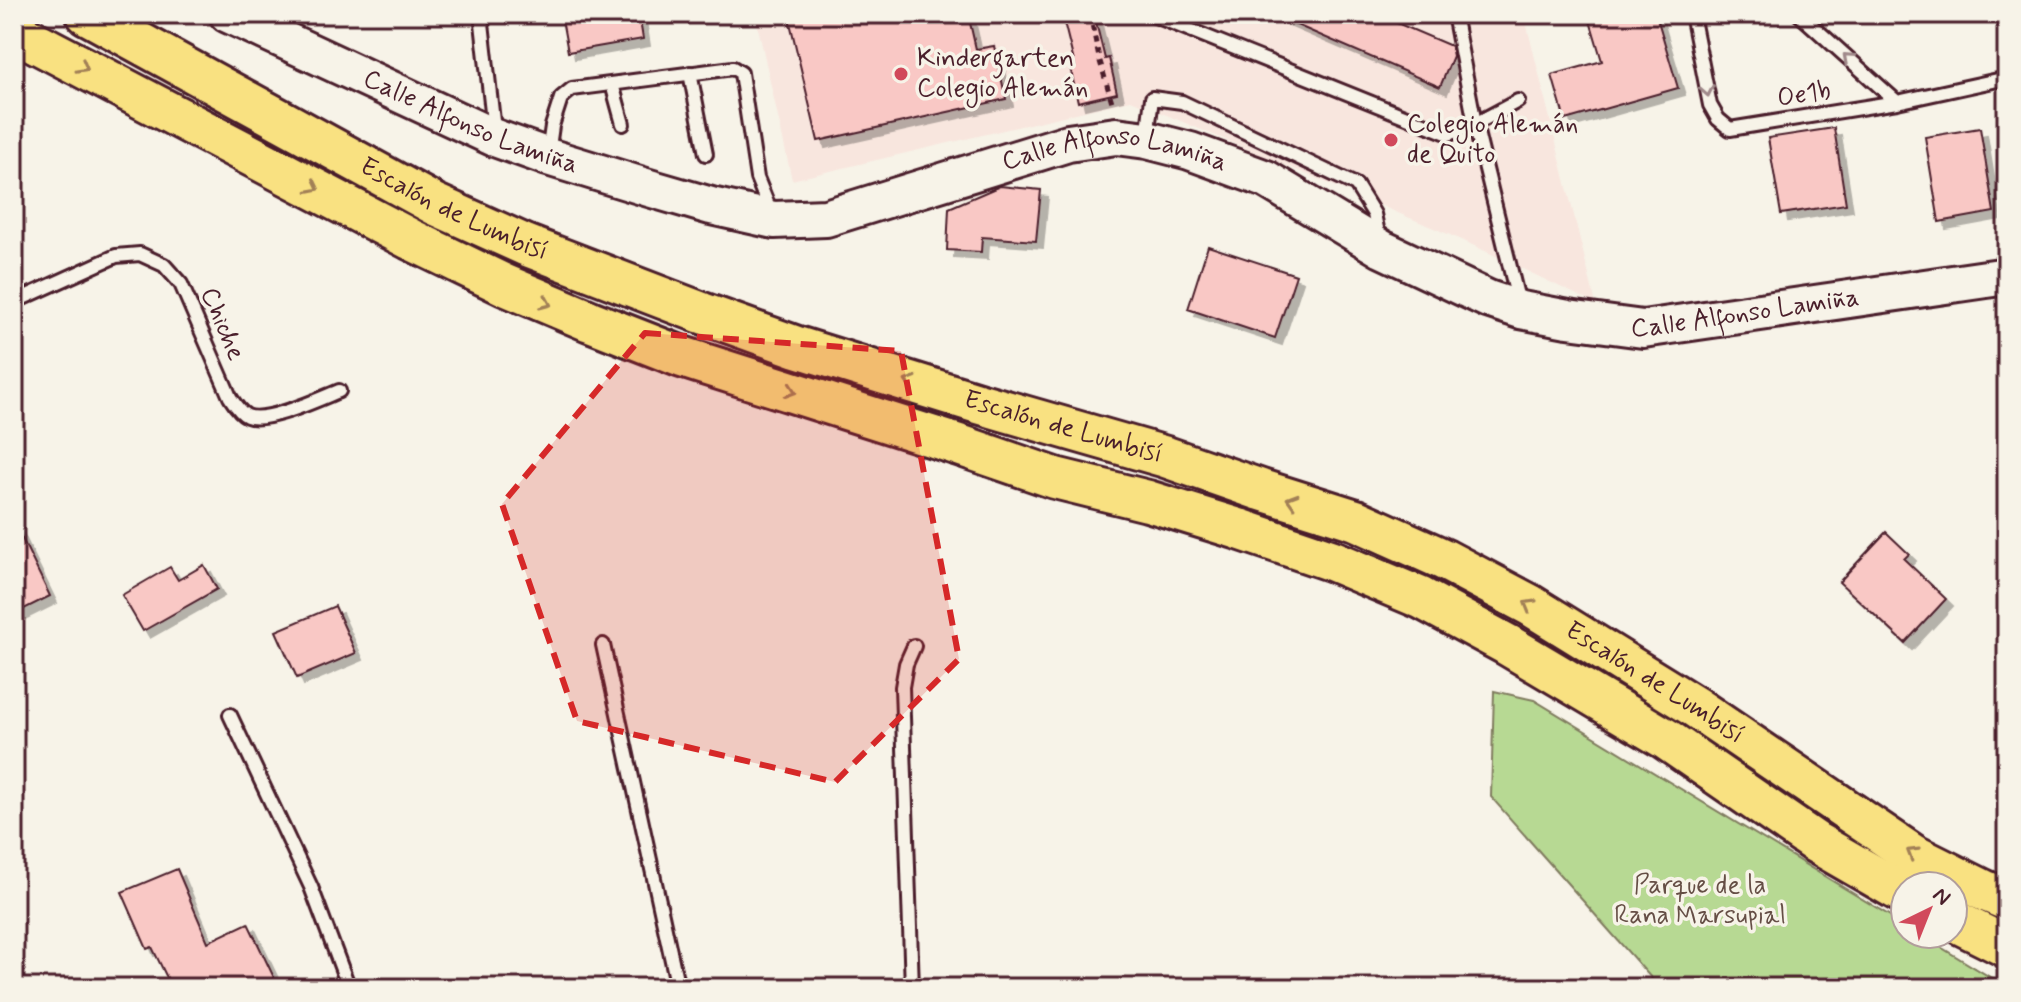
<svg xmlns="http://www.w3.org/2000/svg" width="2021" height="1002" font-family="Mynerve,sans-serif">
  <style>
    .built { fill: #f8e6de }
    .green { fill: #b7d993; stroke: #807c5f; stroke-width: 2 }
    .building { fill: #f9c8c5; stroke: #4a1f2b; stroke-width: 2; filter: url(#shadow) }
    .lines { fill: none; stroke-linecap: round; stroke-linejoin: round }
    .lane-casing { stroke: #4a1f2b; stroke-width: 18 }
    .secondary-casing { stroke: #4a1f2b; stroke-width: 42 }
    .primary-casing { stroke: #4a1f2b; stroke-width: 46 }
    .path { stroke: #4a1f2b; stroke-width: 5; stroke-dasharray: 6 6; stroke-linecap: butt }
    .lane { stroke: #f7f3e8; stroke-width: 12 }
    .secondary { stroke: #f7f3e8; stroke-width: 36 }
    .primary { stroke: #f9e181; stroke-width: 40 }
    .oneway { stroke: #a0898a }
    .oneway2 { stroke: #a28056 }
    .marked { fill: #d62828; fill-opacity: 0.2; stroke: #d62828; stroke-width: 6; stroke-dasharray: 16 10; stroke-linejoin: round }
    .poi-dot { fill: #d1495b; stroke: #f7f3e8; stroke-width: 3 }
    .labels { text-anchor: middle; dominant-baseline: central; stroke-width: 7; stroke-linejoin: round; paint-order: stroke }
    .poi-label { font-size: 26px; fill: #4a1f2b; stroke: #f7f3e8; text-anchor: start }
    .street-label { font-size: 26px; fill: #4a1f2b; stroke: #f7f3e8 }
    .park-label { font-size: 26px; fill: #654e45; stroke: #f7f3e8 }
  </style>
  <defs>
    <filter id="shadow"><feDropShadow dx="7" dy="7" stdDeviation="0" flood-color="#0004"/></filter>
  </defs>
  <rect width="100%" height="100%" fill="#f7f3e8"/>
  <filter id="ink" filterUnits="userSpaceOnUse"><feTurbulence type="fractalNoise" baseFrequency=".0125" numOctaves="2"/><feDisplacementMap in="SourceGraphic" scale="16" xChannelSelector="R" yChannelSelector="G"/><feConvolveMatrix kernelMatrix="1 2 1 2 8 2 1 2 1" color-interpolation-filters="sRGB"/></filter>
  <g filter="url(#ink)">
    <polygon class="built" points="755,14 1524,14 1596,304 1462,240 1131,100 792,180"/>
    <polygon class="green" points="1494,691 1534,700 1905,925 1905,934 1919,934 1990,977 2007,983 2007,988 1660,988 1491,797"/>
    <g class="building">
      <polygon points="561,14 639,14 643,39 568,52"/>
      <polygon points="788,14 968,14 976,49 994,46 1006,99 818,141"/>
      <polygon points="1062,14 1094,14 1105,59 1109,58 1117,93 1078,102 1070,67 1075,66"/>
      <polygon points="1271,14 1376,14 1451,46 1453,56 1440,87"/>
      <polygon points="1588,14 1656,14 1678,88 1565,120 1552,75 1602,61"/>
      <polygon points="1834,128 1846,204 1781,214 1768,138"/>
      <polygon points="1980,128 1994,212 1939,222 1925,137"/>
      <polygon points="1000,186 1041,190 1036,241 982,237 981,252 947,250 949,208"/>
      <polygon points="1208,246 1296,275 1275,338 1188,309"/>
      <polygon points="14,522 50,596 14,614"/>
      <polygon points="1886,532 1909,554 1904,559 1946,599 1905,643 1839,582"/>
      <polygon points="204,565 217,589 143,631 122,595 170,567 178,580"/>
      <polygon points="335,606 356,653 297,678 276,631"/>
      <polygon points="177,869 208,942 248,923 279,988 172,988 152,947 147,949 122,892"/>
    </g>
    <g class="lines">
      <defs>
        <g id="lane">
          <polyline points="481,14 494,130"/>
          <polyline points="1150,14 1449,134 1475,124 1518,101"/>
          <polyline points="1454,14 1475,124 1519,304"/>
          <polyline points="1692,14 1710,105 1718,119 1730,129 1897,102 2007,78"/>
          <polyline points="1799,14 1897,102"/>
          <polyline points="690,73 706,154"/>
          <polyline points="612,84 623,124"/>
          <polyline points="1147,138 1152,98 1182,102 1356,185 1374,214 1379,238"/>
          <polyline points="548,154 552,126 561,98 572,89 733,68 741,73 757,178 772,215"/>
          <path d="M14 302 116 256 140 254 164 265 181 284 230 397C234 403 239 412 247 416 266 424 319 399 339 391"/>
          <polyline points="603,645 678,988"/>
          <polyline points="230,715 311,887 349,988"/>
          <polyline points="912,988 902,687 906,664 914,646"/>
        </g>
        <g id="secondary">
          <path id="s1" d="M228 14 495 138 548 157 649 188 711 206 774 220 826 218 1068 143 1116 136 1147 140 1190 151 1266 179 1382 249 1488 299 1521 310 1568 319 1643 329 2007 276"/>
        </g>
        <g id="primary">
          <path id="s2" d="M87 14 434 204 525 245 702 313 797 347 978 403 1166 457 1261 490 1356 520 1445 560 1530 605 1695 707 1913 855 1983 890 2007 900"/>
          <polyline points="14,31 410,239 505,285 590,321 682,357 959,445 1055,478 1148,501 1239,529 1333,561 1421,598 1506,644 1666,739 1815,842 1905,894"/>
          <polyline points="1953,920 2007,947"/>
        </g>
      </defs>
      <use href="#lane" class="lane-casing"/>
      <use href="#secondary" class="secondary-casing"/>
      <use href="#primary" class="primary-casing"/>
      <polyline class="path" points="1090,14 1099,58 1112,102"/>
      <use href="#lane" class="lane"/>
      <use href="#secondary" class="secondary"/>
      <use href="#primary" class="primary"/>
    </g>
    <defs><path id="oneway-chevron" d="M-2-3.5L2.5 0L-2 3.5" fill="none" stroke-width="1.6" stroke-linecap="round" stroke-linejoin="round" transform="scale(2)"/></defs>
    <g class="oneway">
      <use href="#oneway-chevron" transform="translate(1848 58) rotate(-138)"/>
      <use href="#oneway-chevron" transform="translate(1707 91) rotate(79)"/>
    </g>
    <g class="oneway2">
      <use href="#oneway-chevron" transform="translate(83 67) rotate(29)"/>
      <use href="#oneway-chevron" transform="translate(314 187) rotate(27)"/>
      <use href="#oneway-chevron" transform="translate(546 303) rotate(23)"/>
      <use href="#oneway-chevron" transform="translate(910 382) rotate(-163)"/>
      <use href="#oneway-chevron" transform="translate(791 391) rotate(18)"/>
      <use href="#oneway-chevron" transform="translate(1292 500) rotate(-163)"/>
      <use href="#oneway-chevron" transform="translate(1529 605) rotate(-150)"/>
      <use href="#oneway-chevron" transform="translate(1912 853) rotate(-149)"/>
    </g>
  </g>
  <path class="marked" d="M645 333 901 351 959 659 835 782 577 721 502 504Z"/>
  <g class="poi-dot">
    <circle cx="901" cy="74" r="8"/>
    <circle cx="1391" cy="140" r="8"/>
  </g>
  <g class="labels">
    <g class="poi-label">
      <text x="917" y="59">Kindergarten<tspan x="917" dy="30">Colegio Alemán</tspan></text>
      <text x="1407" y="125">Colegio Alemán<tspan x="1407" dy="30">de Quito</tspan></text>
    </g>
    <g class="street-label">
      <text transform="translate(1804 95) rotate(-9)">Oe1b</text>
      <text stroke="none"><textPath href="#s1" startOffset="266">Calle Alfonso Lamiña</textPath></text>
      <text stroke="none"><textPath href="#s1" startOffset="938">Calle Alfonso Lamiña</textPath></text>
      <text stroke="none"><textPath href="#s2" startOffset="416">Escalón de Lumbisí</textPath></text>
      <text stroke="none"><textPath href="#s1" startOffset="1610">Calle Alfonso Lamiña</textPath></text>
      <text transform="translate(222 324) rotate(67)">Chiche</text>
      <text stroke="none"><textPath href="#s2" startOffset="1064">Escalón de Lumbisí</textPath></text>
      <text stroke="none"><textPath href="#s2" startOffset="1712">Escalón de Lumbisí</textPath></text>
    </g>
    <g class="park-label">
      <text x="1700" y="886">Parque de la<tspan x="1700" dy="30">Rana Marsupial</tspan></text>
    </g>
  </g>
  <rect width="2021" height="1002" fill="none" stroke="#f7f3e8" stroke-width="48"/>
  <rect x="24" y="24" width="1973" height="954" fill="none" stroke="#4a1f2b" stroke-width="3" filter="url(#ink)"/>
  <g transform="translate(1929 910) rotate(43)"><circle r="38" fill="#f7f3e8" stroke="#b29e9c" stroke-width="2"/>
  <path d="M0-6L14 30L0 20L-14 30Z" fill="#d1495b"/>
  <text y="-12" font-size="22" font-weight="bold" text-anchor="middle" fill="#4a1f2b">N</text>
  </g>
</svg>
